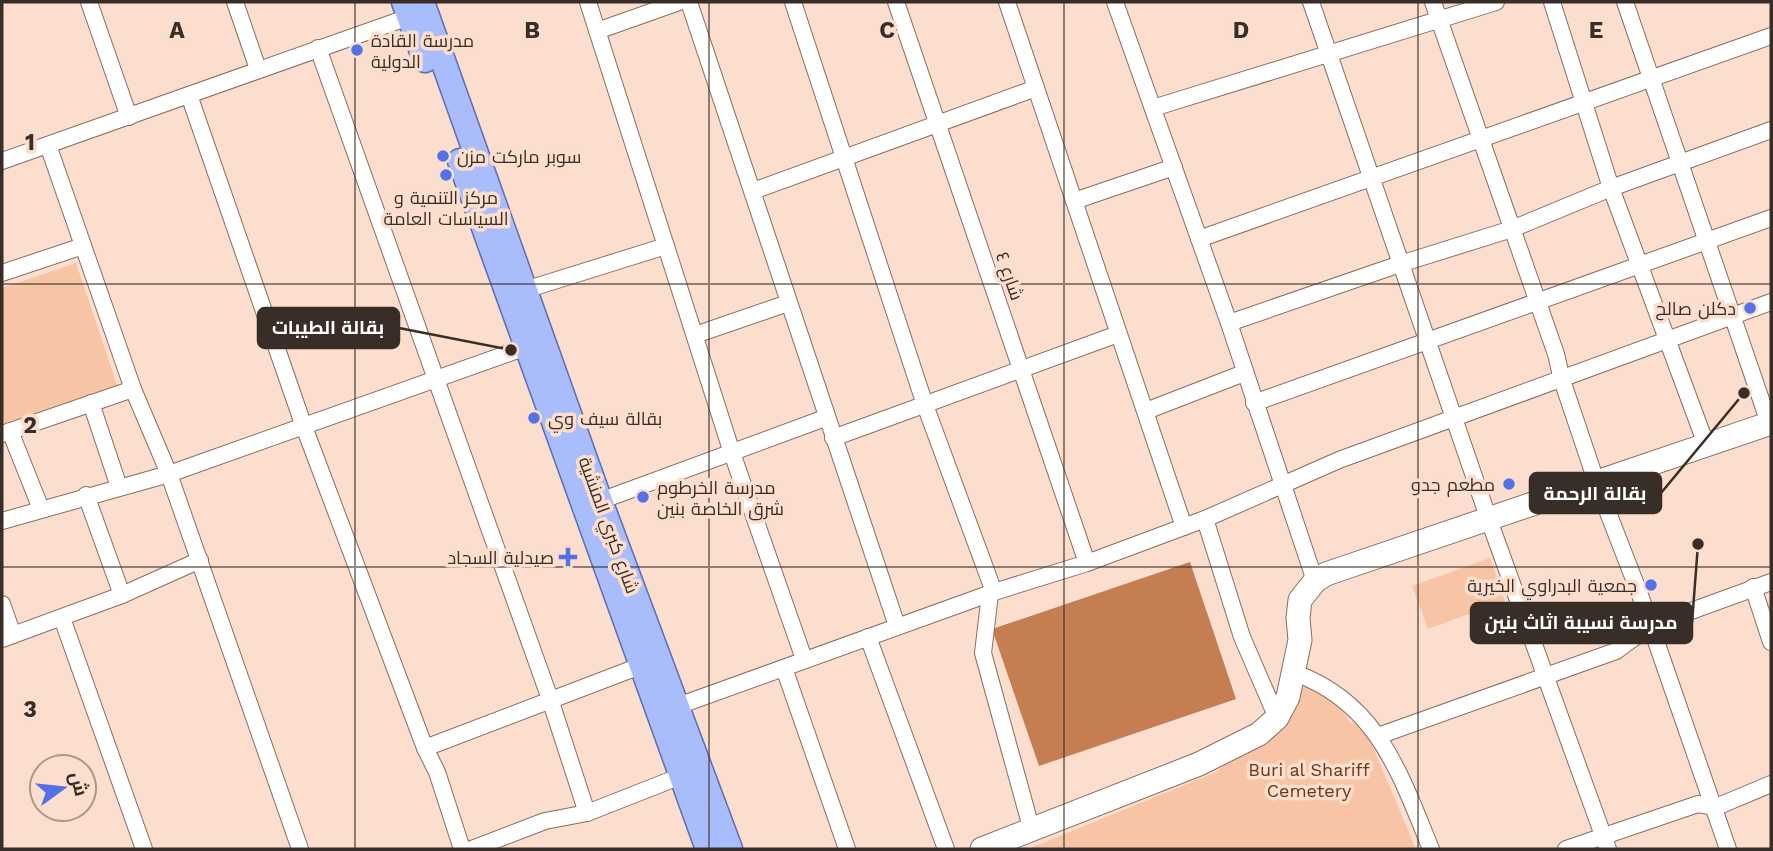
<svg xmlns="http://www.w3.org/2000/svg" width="1773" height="851" font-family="'Work Sans',Cairo,sans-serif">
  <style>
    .green { fill: #f8c4a6 }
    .water { fill: #c57e52 }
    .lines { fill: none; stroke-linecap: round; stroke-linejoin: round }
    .street-casing { stroke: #876e60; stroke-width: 18 }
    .secondary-casing { stroke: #876e60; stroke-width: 25 }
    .primary-casing { stroke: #5c6db0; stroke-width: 27 }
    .street { stroke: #fff; stroke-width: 16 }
    .secondary { stroke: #fff; stroke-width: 23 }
    .primary { stroke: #a9bcfb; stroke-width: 24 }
    .grid { fill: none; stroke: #382d27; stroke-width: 2; stroke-opacity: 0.55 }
    .poi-dot { fill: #5372e7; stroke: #fbdece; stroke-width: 2.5 }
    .labels { text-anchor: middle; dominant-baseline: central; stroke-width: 7; stroke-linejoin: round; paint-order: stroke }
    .poi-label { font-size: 18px; fill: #382d27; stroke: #fbdece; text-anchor: start }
    .street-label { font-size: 18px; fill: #382d27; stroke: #fbdece }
    .park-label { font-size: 18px; fill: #693818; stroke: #fbdece }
    .grid-label { font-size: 23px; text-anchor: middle; font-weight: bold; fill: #382d27; stroke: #fbdece; stroke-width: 7; stroke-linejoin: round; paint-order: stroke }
    .leader { fill: none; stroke: #382d27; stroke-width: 2.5 }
    .callout-dot { fill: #382d27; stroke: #fbdece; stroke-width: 2.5 }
    .callout { fill: #382d27; stroke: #382d27; stroke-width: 2.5 }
    .callout-label { font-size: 19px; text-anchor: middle; font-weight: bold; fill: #fff }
  </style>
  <rect width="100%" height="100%" fill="#fbdece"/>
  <g class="green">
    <polygon points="76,263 117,385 2,427 2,288"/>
    <polygon points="1490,558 1505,601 1428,629 1412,586"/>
    <polygon points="1317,674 1350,722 1364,726 1416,849 1028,849 1216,772"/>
  </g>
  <polygon class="water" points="1190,562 1236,699 1039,766 992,629"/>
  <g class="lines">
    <defs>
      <g id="street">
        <polyline points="89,2 129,117"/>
        <polyline points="235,2 258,69"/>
        <polyline points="588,2 732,453 804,659"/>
        <polyline points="689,2 897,626"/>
        <polyline points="793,2 925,405 994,592"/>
        <polyline points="896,2 1087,563"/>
        <polyline points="1007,2 1184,527"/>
        <polyline points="1115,2 1229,323 1315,581"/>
        <polyline points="1311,2 1489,520 1608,849"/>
        <polyline points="1433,2 1556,354 1562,380 1597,484 1640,595 1728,849"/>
        <polyline points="1552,2 1611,188 1707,447"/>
        <polyline points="1625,2 1769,423"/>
        <polyline points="597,31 679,2"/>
        <polyline points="318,48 550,699 587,813"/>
        <polyline points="189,95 303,424 425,748 437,772 462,849"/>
        <polyline points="1153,108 1496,2"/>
        <polyline points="48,145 133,389 169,474 300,849"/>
        <polyline points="2,161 409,17"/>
        <polyline points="753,191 1036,88"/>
        <polyline points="1074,201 1174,167"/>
        <polyline points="1199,239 1771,36"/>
        <polyline points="2,273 83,246"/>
        <polyline points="525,290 666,246"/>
        <polyline points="1229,323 1400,264 1512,229 1611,188 1771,130"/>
        <polyline points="695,335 788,303"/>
        <polyline points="91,403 119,487"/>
        <polyline points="1254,403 1771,218"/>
        <polyline points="1146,411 1244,373"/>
        <polyline points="10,431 41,509"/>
        <polyline points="2,434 133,389"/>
        <polyline points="833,438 1118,334"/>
        <polyline points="86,495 122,595"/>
        <polyline points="600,501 825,418"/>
        <polyline points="1205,519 1242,637 1277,718"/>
        <polyline points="2,521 169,474 526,347"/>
        <polyline points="1753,587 1771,642"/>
        <polyline points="990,594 983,653 1032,831"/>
        <polyline points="2,604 13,635"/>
        <polyline points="62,618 144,849"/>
        <polyline points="868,637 946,849"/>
        <polyline points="2,639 122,595 200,560"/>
        <polyline points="784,668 847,849"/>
        <path d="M1295 673C1378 703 1400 774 1431 849"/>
        <polyline points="675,707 994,592 1087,563 1205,519 1339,460 1771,302"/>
        <polyline points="1378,736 1616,651 1650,626 1771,582"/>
        <polyline points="425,748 640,666"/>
        <polyline points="472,849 545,821 587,813 681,776"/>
        <polyline points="1566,849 1698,804 1716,807 1771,784"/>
      </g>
      <polyline id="secondary" points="982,849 1199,764 1259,734 1277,718 1288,697 1300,640 1298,618 1300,600 1315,581 1326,574 1771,423"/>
      <g id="primary">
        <polyline points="404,2 425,60"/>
        <polyline points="422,2 600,501 730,849"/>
        <polyline points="460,161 708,849"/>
      </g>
    </defs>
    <use href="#street" class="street-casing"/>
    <use href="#secondary" class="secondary-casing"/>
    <use href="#primary" class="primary-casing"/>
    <use href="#street" class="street"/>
    <use href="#secondary" class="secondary"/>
    <use href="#primary" class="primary"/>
  </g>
  <path class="grid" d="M355 2V849M709 2V849M1064 2V849M1418 2V849M2 284H1771M2 567H1771"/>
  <g class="poi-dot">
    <circle cx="357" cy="50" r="7"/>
    <circle cx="443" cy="156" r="7"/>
    <circle cx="446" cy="175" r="7"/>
    <circle cx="1750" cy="308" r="7"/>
    <circle cx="534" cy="418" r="7"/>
    <circle cx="1509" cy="484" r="7"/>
    <circle cx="643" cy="497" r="7"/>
    <path d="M564.5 546.5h7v7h7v7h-7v7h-7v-7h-7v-7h7z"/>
    <circle cx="1651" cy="585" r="7"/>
  </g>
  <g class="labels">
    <g class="poi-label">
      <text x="371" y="40">مدرسة القادة<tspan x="371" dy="21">الدولية</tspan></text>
      <text x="457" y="156">سوبر ماركت مزن</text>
      <text x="446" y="197" text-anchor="middle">مركز التنمية و<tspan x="446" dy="21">السياسات العامة</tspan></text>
      <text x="1736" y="308" text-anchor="end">دكلن صالح</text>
      <text x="548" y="418">بقالة سيف وي</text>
      <text x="1495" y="484" text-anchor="end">مطعم جدو</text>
      <text x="657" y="487">مدرسة الخرطوم<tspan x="657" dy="21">شرق الخاصة بنين</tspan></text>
      <text x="554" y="557" text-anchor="end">صيدلية السجاد</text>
      <text x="1637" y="585" text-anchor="end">جمعية البدراوي الخيرية</text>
    </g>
    <g class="street-label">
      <text transform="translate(1010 276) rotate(71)">شارع ٤</text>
      <text transform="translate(609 525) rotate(70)">شارع كبري المنشية</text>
    </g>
    <g class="park-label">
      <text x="1309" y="769">Buri al Shariff<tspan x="1309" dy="21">Cemetery</tspan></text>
    </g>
  </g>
  <g class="grid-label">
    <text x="177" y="38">A</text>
    <text x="532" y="38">B</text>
    <text x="887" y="38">C</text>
    <text x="1241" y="38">D</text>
    <text x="1596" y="38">E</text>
    <text x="30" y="150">1</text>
    <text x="30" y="433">2</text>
    <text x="30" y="717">3</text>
  </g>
  <path class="leader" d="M511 350L399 328M1744 393L1661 493M1698 544L1692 623"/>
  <g class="callout-dot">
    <circle cx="511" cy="350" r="7"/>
    <circle cx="1744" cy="393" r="7"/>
    <circle cx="1698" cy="544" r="7"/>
  </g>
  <g class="callout">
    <rect x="258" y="308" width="141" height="40" rx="7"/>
    <rect x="1530" y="473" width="131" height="40" rx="7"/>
    <rect x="1471" y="603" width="221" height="40" rx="7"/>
  </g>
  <g class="callout-label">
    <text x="328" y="334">بقالة الطيبات</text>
    <text x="1595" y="500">بقالة الرحمة</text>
    <text x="1581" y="629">مدرسة نسيبة اثاث بنين</text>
  </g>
  <rect width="1773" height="851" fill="none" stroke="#382d27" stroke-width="7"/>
  <g transform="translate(63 788) rotate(75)"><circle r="33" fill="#fbdece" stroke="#ad978b" stroke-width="2"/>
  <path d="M0-5L12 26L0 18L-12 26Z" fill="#5372e7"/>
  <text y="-10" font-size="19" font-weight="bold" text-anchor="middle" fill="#382d27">ش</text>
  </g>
</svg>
